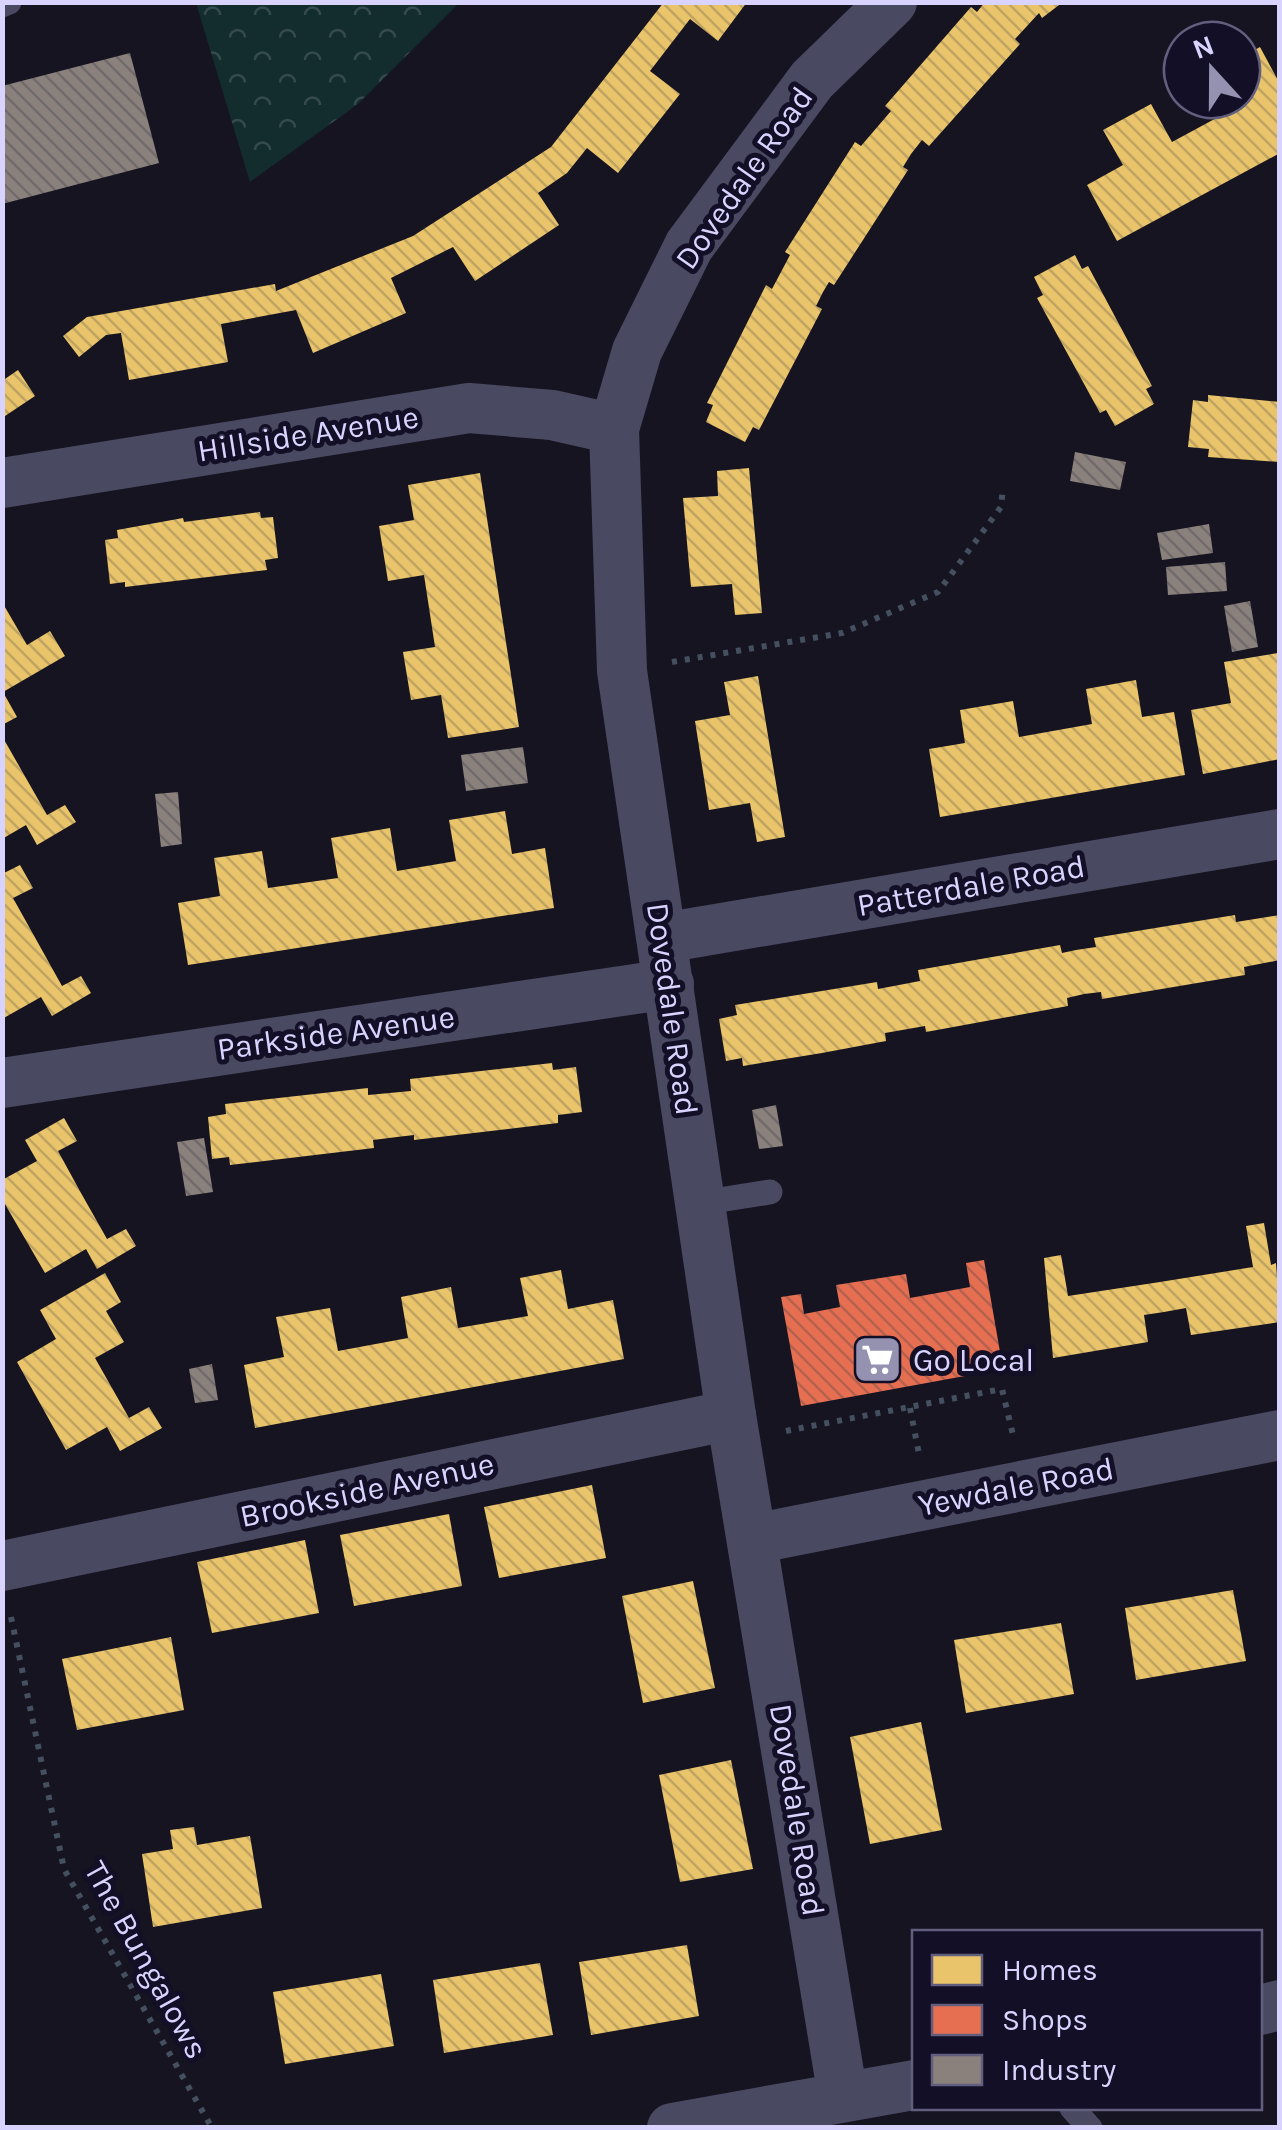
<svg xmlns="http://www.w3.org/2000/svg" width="1282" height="2130" font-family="Karla,sans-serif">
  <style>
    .forest { fill: url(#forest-crowns) }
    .homes { fill: url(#homes-back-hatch) }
    .shops { fill: url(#shops-back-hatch) }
    .industry { fill: url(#industry-back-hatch) }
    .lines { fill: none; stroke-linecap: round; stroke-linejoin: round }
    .path { stroke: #44505f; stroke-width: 6; stroke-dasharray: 5 8; stroke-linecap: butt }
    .lane { stroke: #4a4962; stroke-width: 25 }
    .street { stroke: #4a4962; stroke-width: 50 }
    .labels { text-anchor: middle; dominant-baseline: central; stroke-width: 10; stroke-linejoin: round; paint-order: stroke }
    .street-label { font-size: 32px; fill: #d9d4ff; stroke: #130f26 }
    .poi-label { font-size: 32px; fill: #d9d4ff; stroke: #130f26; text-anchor: start }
  </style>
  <defs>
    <pattern id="forest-crowns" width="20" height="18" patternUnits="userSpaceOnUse" patternTransform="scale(2.5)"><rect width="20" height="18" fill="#132c2d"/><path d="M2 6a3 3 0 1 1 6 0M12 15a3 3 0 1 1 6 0" fill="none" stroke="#354a4c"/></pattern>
    <pattern id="homes-back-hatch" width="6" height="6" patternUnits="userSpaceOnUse" patternTransform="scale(2.5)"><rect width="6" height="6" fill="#e9c46a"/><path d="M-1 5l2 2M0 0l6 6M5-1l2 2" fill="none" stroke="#bfa362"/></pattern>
    <pattern id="shops-back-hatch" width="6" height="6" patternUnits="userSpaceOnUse" patternTransform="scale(2.5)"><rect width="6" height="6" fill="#e76f51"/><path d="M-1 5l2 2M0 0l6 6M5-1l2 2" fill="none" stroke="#b56150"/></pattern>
    <pattern id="industry-back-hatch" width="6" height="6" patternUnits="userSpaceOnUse" patternTransform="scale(2.5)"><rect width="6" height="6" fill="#8a817c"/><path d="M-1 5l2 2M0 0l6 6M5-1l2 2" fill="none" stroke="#706a6b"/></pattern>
  </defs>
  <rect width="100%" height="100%" fill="#161421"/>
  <polygon class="forest" points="196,3 196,2 459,3 358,104 250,182"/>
  <g class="homes">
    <polygon points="664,2 747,2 718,41 690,19 650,71 680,94 618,173 587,148 567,173 538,193 559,225 475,281 453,247 391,278 406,313 313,353 296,310 221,324 228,362 129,380 121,333 106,335 79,357 63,336 87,317 275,284 276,291 413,236 551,147"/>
    <polygon points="985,2 1063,2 1042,18 1039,13 1015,39 1020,44 929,146 922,140 911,154 903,167 908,170 834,285 829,282 823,292 816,306 822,309 759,430 753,427 745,442 706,422 713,405 707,403 766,285 772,289 790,255 785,252 855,142 861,146 891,111 885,106 971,7 977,12"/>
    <polygon points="1260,47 1280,84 1280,153 1117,241 1087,185 1123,165 1103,130 1151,104 1172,142 1235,108 1230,100 1242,100 1242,57"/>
    <polygon points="1075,255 1082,269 1088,266 1152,386 1146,389 1154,404 1115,426 1106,410 1100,413 1037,298 1043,295 1034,277"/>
    <polygon points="18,370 35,396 2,418 2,381"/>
    <polygon points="1208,395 1280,402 1280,462 1208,457 1209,449 1188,447 1193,400 1208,402"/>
    <polygon points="749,468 762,613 735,615 732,584 691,587 683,498 718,496 717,471"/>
    <polygon points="480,473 519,727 448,738 441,695 411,700 403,652 435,647 424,575 388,581 379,526 414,520 408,485"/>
    <polygon points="260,512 261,518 273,517 278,558 265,560 267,570 125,587 125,582 110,584 105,540 118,538 117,530 183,518 184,522"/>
    <polygon points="2,602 27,645 50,631 65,656 3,692 17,717 2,725"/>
    <polygon points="1278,653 1280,759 1203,774 1191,710 1231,703 1224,662"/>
    <polygon points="758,676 785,837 757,842 750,803 709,810 695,721 730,715 724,682"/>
    <polygon points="1136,680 1142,717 1174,712 1185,775 940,817 929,749 965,743 960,710 1013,701 1019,737 1092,724 1086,689"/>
    <polygon points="2,736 47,815 65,805 76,822 37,845 26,825 2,839"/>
    <polygon points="505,811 512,854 545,848 554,908 188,965 178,903 220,896 214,858 262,851 268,888 338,878 331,838 390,828 397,871 456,861 449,820"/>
    <polygon points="20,865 33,888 13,898 62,986 81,976 91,993 52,1016 41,997 2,1019 2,874"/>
    <polygon points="1235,915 1236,922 1280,915 1280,960 1244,967 1245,975 1102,999 1101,992 1084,994 1067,998 1068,1006 926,1032 925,1026 885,1033 886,1041 822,1053 743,1066 742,1058 726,1061 719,1019 737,1015 735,1005 877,982 878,989 920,981 918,970 1060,945 1062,953 1076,950 1096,947 1094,938"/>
    <polygon points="552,1063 553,1070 576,1067 582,1112 558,1115 558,1123 414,1140 414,1135 397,1137 373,1140 374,1148 230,1165 229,1157 212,1159 208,1117 226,1114 225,1104 368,1088 368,1095 411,1091 410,1079"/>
    <polygon points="64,1118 77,1141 58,1151 81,1193 107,1239 126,1229 136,1246 97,1269 86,1249 45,1273 2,1199 2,1180 37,1161 25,1140"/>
    <polygon points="1264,1223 1271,1265 1276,1263 1280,1322 1191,1335 1186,1308 1164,1312 1144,1315 1148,1342 1053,1358 1044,1258 1061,1255 1068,1296 1160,1282 1253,1267 1246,1226"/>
    <polygon points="561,1270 568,1309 613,1300 624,1359 255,1428 244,1365 284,1357 276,1317 330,1308 338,1351 408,1338 401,1297 451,1287 458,1328 528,1316 520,1278"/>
    <polygon points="105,1273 121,1302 106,1311 124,1342 95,1358 129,1418 149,1407 162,1428 120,1451 107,1427 66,1450 17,1362 56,1339 40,1310"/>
    <polygon points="592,1485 606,1558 499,1578 484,1507"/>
    <polygon points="449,1514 462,1586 354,1606 340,1535"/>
    <polygon points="305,1540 319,1613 212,1633 197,1562"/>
    <polygon points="693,1581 715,1688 643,1703 622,1596"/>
    <polygon points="1233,1590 1246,1661 1136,1680 1125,1608"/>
    <polygon points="1061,1623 1074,1694 966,1713 954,1640"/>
    <polygon points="171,1637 184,1710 77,1730 62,1659"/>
    <polygon points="921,1722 942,1830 870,1844 850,1737"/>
    <polygon points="731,1760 753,1869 680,1882 659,1775"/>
    <polygon points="194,1827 197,1845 250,1836 262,1908 153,1927 142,1854 173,1849 170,1830"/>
    <polygon points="687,1945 699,2016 591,2035 579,1962"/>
    <polygon points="540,1963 553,2035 444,2053 433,1980"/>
    <polygon points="381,1974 394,2046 285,2064 273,1992"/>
  </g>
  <polygon class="shops" points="984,1260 1003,1369 801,1406 781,1297 801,1294 804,1314 840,1307 836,1285 906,1274 910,1298 970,1287 966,1263"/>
  <g class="industry">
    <polygon points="130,53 159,163 2,204 2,86"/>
    <polygon points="1075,452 1126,462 1120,490 1070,481"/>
    <polygon points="1209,524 1213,553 1162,560 1157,533"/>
    <polygon points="1225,562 1227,591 1168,595 1166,567"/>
    <polygon points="1250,601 1258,647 1232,652 1224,606"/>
    <polygon points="523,747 528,783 466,791 461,755"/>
    <polygon points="178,792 182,844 161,847 155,794"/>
    <polygon points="776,1105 783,1146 759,1149 752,1110"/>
    <polygon points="204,1138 213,1192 186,1196 177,1142"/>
    <polygon points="212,1364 218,1400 195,1403 189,1369"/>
  </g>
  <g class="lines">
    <g class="path">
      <polyline points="672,662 842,633 938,592 1001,507 1003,487"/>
      <polyline points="910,1408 919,1454"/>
      <polyline points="786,1431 1002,1389 1013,1435"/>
      <polyline points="11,1617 64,1869 212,2128"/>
    </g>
    <g class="lane">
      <polyline points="2,5 9,2"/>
      <polyline points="700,1203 770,1192"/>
      <polyline points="1072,2108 1090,2128"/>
    </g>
    <g class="street">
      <polyline points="2,483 469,408 552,415 614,429"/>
      <polyline points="663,938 1280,834"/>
      <polyline points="2,1083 669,984"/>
      <polyline points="753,1539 1280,1435"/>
      <polyline points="2,1566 731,1415"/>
      <polyline points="1260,2010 1280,2005"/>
      <polyline points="843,2097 731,1415 622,671 614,429 637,351 689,246 812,80 892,2"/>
      <polyline points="672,2128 914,2085"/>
    </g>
  </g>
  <defs>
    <symbol id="supermarket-square" viewBox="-11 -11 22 22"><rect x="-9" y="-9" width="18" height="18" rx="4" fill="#9591b1" stroke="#130f26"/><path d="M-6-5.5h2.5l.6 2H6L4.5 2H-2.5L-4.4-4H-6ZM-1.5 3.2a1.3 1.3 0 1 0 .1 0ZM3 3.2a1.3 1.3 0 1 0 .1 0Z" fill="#fff"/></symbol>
  </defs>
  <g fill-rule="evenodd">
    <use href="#supermarket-square" x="850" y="1332" width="55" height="55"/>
  </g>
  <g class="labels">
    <g class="street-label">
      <text transform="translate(744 178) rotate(-55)">Dovedale Road</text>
      <text transform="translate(308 434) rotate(-9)">Hillside Avenue</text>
      <text transform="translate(971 886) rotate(-10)">Patterdale Road</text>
      <text transform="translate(672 1009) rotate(82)">Dovedale Road</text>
      <text transform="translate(336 1033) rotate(-8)">Parkside Avenue</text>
      <text transform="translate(1016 1487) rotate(-11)">Yewdale Road</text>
      <text transform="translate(367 1490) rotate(-12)">Brookside Avenue</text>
      <text transform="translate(797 1810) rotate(81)">Dovedale Road</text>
      <text transform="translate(146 1960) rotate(61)">The Bungalows</text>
    </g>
    <g class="poi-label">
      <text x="913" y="1360">Go Local</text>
    </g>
  </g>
  <rect width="1282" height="2130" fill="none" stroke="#d9d4ff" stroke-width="10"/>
  <rect x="912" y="1930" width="350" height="180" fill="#130f26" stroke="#625e7d" stroke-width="2.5"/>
  <rect x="932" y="1955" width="50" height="30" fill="#e9c46a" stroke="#625e7d" stroke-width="2.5"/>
  <text x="1002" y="1980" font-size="30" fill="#d9d4ff">Homes</text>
  <rect x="932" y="2005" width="50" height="30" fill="#e76f51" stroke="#625e7d" stroke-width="2.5"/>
  <text x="1002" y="2030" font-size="30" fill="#d9d4ff">Shops</text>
  <rect x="932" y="2055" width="50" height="30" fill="#8a817c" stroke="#625e7d" stroke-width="2.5"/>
  <text x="1002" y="2080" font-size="30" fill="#d9d4ff">Industry</text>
  <g transform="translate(1212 70) rotate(339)"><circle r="48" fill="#130f26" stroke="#625e7d" stroke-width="2.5"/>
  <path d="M0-8L18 38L0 25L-18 38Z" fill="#9591b1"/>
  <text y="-15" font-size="28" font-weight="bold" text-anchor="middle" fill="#d9d4ff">N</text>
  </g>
</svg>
